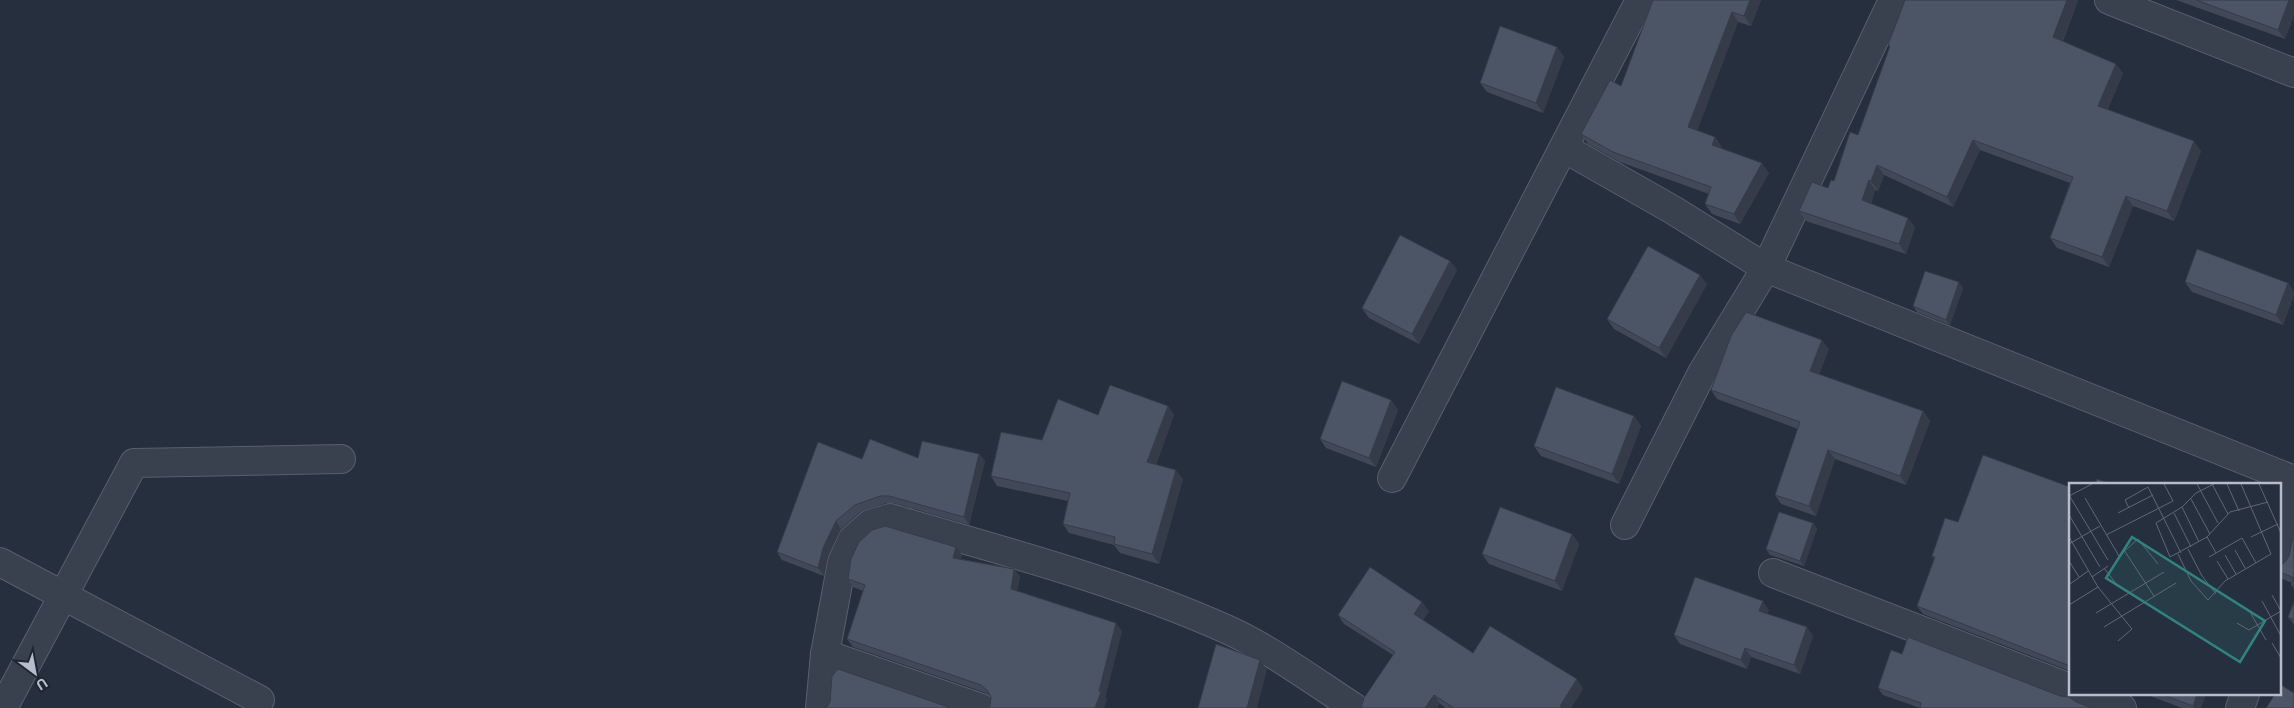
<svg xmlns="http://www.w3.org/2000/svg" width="2294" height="708" font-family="'Open Sans',sans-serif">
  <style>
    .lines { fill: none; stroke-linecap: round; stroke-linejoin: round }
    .minor-casing { stroke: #585f6c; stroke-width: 30 }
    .minor { stroke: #3a414e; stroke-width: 28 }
    .wall { fill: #414958 }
    .shaded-wall { fill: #353c47 }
    .building { fill: #4c5566; stroke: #353c47 }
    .inset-road { fill: none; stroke: #606776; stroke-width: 1 }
    .view { fill: #308480; fill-opacity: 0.15; stroke: #308480; stroke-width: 2.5 }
    .inset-edge { fill: none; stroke: #b6bcc9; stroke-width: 2.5 }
  </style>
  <rect width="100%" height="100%" fill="#262f3e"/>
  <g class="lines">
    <defs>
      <g id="minor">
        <polyline points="2109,0 2294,73"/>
        <polyline points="1564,148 1673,210 1766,268 2294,480"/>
        <polyline points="1392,478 1640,0"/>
        <polyline points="1625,525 1702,373 1766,268 1893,0"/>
        <polyline points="2280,561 2294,497"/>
        <polyline points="0,562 260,700"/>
        <polyline points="1773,573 2070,688"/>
        <polyline points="825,654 981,708"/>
        <polyline points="2086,694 2122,708"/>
        <polyline points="3,708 134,463 341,459"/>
        <path d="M820 708 825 654 842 562 852 540 870 524 890 518C1003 551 1118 581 1226 629 1269 648 1315 682 1355 708"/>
        <polyline points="2240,708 2245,694"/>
      </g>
    </defs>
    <use href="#minor" class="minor-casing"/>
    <use href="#minor" class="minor"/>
  </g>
  <g class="wall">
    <polygon points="1653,0 1761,0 1751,26 1738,22 1697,130 1715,137 1721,146 1721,148 1769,173 1740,224 1712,214 1705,204 1709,194 1620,162 1588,144 1581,134 1621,86"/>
    <polygon points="1905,0 2078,0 2063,41 2123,73 2108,109 2201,151 2174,221 2133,206 2109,267 2057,248 2050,238 2070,183 1980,150 1953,207 1884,175 1878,191 1875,190 1871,204 1915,227 1906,254 1806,221 1799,211 1828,188 1834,181 1858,135 1890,48 1888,45"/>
    <polygon points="2176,0 2294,0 2294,15 2285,39"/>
    <polygon points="1557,47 1564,57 1543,113 1487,92 1480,83"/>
    <polygon points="1450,261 1457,270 1419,344 1369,318 1362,308"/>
    <polygon points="2185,282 2288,283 2294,292 2294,295 2283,325 2192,292"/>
    <polygon points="1707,284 1666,358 1614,329 1607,319"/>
    <polygon points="1963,288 1950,325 1917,312 1913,306"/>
    <polygon points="1829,349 1819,374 1923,411 1930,421 1906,485 1835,459 1816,516 1781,504 1775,495 1798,429 1717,399 1711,390"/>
    <polygon points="1391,400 1398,410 1376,467 1326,448 1320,439"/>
    <polygon points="1168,406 1174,415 1156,464 1183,479 1159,564 1120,553 1114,545 1069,533 1063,524 1068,501 997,486 991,476 1042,440 1098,415"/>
    <polygon points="1634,416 1641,426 1619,484 1541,456 1534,446"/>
    <polygon points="979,454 985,461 969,525 894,503 886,503 860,512 841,529 828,556 824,576 782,560 777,552 862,459 918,458"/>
    <polygon points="2070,487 2070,671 1923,614 1917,606 1934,559 1932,556 1958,522"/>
    <polygon points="1813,523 1817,529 1804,566 1770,555 1766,549"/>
    <polygon points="2294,532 2294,589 2291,585 2292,583 2280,578 2280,566 2285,562 2289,556"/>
    <polygon points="1572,534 1579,544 1562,591 1489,564 1482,554"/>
    <polygon points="962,555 961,559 1014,569 1020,577 1017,591 1122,631 1105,697 1107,700 990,706 990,696 986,693 853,647 847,639 863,591 853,587 848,579"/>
    <polygon points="2294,602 2294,625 2288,617"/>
    <polygon points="1769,610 1767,614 1813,636 1800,674 1751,657 1747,669 1680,644 1674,635"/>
    <polygon points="1429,611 1423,620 1473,653 1583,689 1571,708 1446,708 1440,704 1393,655 1344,624 1338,615"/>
    <polygon points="1902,654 2076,702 2092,708 1920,708 1883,695 1878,688"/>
    <polygon points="2145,694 2206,694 2201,708 2182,708"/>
  </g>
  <g class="shaded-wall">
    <polygon points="1750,0 1761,0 1751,26 1744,16"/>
    <polygon points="2067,0 2078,0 2060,47 2053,37"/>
    <polygon points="2289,0 2294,0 2294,15 2285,39 2278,30"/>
    <polygon points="1732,12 1738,22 1695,137 1688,127"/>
    <polygon points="1557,47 1564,57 1543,113 1536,103"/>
    <polygon points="2116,64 2123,73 2105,116 2098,106"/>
    <polygon points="1715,137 1721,146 1718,154 1712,145"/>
    <polygon points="1973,140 1980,150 1953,207 1947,197"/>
    <polygon points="2194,141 2201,151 2174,221 2167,211"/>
    <polygon points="1762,163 1769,173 1740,224 1734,214"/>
    <polygon points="1877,165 1884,175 1878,191 1871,181"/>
    <polygon points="1869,180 1875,190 1869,210 1862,200"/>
    <polygon points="2126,196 2133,206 2109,267 2102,257"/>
    <polygon points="1908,218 1915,227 1906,254 1899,244"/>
    <polygon points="1450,261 1457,270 1419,344 1412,334"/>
    <polygon points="1700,275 1707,284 1666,358 1659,348"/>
    <polygon points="1959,282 1963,288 1950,325 1946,320"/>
    <polygon points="2288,283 2294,292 2294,295 2283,325 2276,315"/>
    <polygon points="1822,340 1829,349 1817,380 1810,371"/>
    <polygon points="1391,400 1398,410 1376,467 1369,458"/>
    <polygon points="1168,406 1174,415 1154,471 1147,462"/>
    <polygon points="1923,411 1930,421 1906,485 1900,476"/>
    <polygon points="1634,416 1641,426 1619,484 1612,474"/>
    <polygon points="1828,450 1835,459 1816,516 1809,506"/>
    <polygon points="979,454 985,461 969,525 964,517"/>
    <polygon points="1176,470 1183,479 1159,564 1152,554"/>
    <polygon points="836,521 841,529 828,556 824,576 818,568 823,548"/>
    <polygon points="1813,523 1817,529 1804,566 1800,561"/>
    <polygon points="1572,534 1579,544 1562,591 1555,581"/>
    <polygon points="956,547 962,555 959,566 953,558"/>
    <polygon points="1014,569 1020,577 1016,597 1011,589"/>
    <polygon points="1763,601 1769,610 1765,620 1759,611"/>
    <polygon points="1422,602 1429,611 1421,623 1414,614"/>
    <polygon points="1116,623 1122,631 1105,697 1107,700 1104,708 1095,708"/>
    <polygon points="1807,627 1813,636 1800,674 1794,665"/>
    <polygon points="1745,648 1751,657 1747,669 1741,660"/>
    <polygon points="1260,660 1267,670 1257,708 1247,708"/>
    <polygon points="1577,679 1583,689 1571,708 1561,708 1560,706"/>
    <polygon points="2197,694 2206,694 2201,708 2194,708 2193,706"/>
    <polygon points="1434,695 1440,704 1437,708 1425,708"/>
  </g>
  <g class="building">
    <polygon points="1653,0 1750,0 1744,16 1732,12 1688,127 1715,137 1712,145 1762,163 1734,214 1705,204 1711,187 1613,152 1581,134 1610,80 1621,86"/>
    <polygon points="1905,0 2067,0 2053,37 2116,64 2098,106 2194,141 2167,211 2126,196 2102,257 2050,238 2073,177 1973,140 1947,197 1877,165 1871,181 1869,180 1862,200 1908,218 1899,244 1799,211 1812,182 1828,188 1831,180 1834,181 1850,132 1858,135 1890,46 1888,45"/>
    <polygon points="2196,0 2289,0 2278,30"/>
    <polygon points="1500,26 1557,47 1536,103 1480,83"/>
    <polygon points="1400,235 1450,261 1412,334 1362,308"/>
    <polygon points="1648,246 1700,275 1659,348 1607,319"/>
    <polygon points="2197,249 2288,283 2276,315 2185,282"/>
    <polygon points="1925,271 1959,282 1946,320 1913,306"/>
    <polygon points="1746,312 1822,340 1810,371 1923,411 1900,476 1828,450 1809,506 1775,495 1800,422 1711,390 1731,336"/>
    <polygon points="1342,381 1391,400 1369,458 1320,439"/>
    <polygon points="1110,385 1168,406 1147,462 1176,470 1152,554 1114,544 1115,537 1063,524 1070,493 991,476 1001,432 1042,440 1058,399 1098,415"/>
    <polygon points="1556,387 1634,416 1612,474 1534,446"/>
    <polygon points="870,439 918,458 922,441 979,454 964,517 889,496 880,496 855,505 836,521 823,548 818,568 777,552 818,442 862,459"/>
    <polygon points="1983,455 2070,487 2070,666 1917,606 1935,557 1932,556 1945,518 1958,522"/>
    <polygon points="2097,479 2111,484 2095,484"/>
    <polygon points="1500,507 1572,534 1555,581 1482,554"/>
    <polygon points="1779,512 1813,523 1800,561 1766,549"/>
    <polygon points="885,526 956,547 953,558 1014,569 1011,589 1116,623 1099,691 1101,692 1095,708 988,708 990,706 991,697 987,690 981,685 847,639 865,585 848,579 851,559 859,542 872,530"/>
    <polygon points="2294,532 2294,586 2291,585 2294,578 2280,572 2280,566 2285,562 2289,556"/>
    <polygon points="1370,567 1422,602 1414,614 1473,653 1490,626 1577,679 1560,706 1562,708 1454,708 1434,695 1425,708 1361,708 1364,698 1395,652 1338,615"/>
    <polygon points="1695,577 1763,601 1759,611 1807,627 1794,665 1745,648 1741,660 1674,635"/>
    <polygon points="2294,602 2294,620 2288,617"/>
    <polygon points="1908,637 2060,696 2069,697 2076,702 2092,708 1922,708 1920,707 1921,703 1878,688 1891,650 1902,654"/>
    <polygon points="1216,644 1260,660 1247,708 1198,708"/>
    <polygon points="838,669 951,708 826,708 830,702 832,676"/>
    <polygon points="2281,685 2294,693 2294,708 2266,708 2275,694 2280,694 2280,686"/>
    <polygon points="2161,694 2197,694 2193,706"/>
  </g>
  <g transform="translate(2069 483)">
    <rect width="212" height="212" fill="#262f3e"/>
    <path class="inset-road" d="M128 1 149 40M143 1 159 31M145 1 127 10 113 24 87 40 101 74 138 54 161 29 199 19M158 1 170 28M190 1 212 50M0 12 39 77M0 13 23 1M16 15 50 73 69 56 89 81M122 16 141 51M113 24 130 59M60 25 56 17 79 4 112 70M49 30 84 12M105 30 122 64M0 32 31 84M37 52 104 18 95 1M0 54 29 104 63 146 49 158M138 54 147 70M182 54 209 41M0 61 31 43M119 66 133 93 147 111M55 67 85 113M166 67 176 85M109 71 122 98 139 117 156 98 202 71 172 1M156 72 167 91M140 74 173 55 187 80M0 78 10 94M148 78 159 96M35 85 48 102M23 94 39 83M0 98 1 101 19 88M203 112 212 128M193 118 212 153M0 122 29 104M181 129 197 157M27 130 95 89M168 140 180 147 212 128M35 144 107 100M203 160 212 175"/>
    <path class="view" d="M63 54 196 138 171 179 37 95Z"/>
    <rect width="212" height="212" class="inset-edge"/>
  </g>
  <g transform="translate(35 673) rotate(148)" stroke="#1f2633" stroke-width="4" paint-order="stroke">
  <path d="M0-4L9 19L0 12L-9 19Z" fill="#b6bcc9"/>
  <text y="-8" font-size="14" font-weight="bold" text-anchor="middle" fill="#b6bcc9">U</text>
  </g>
</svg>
